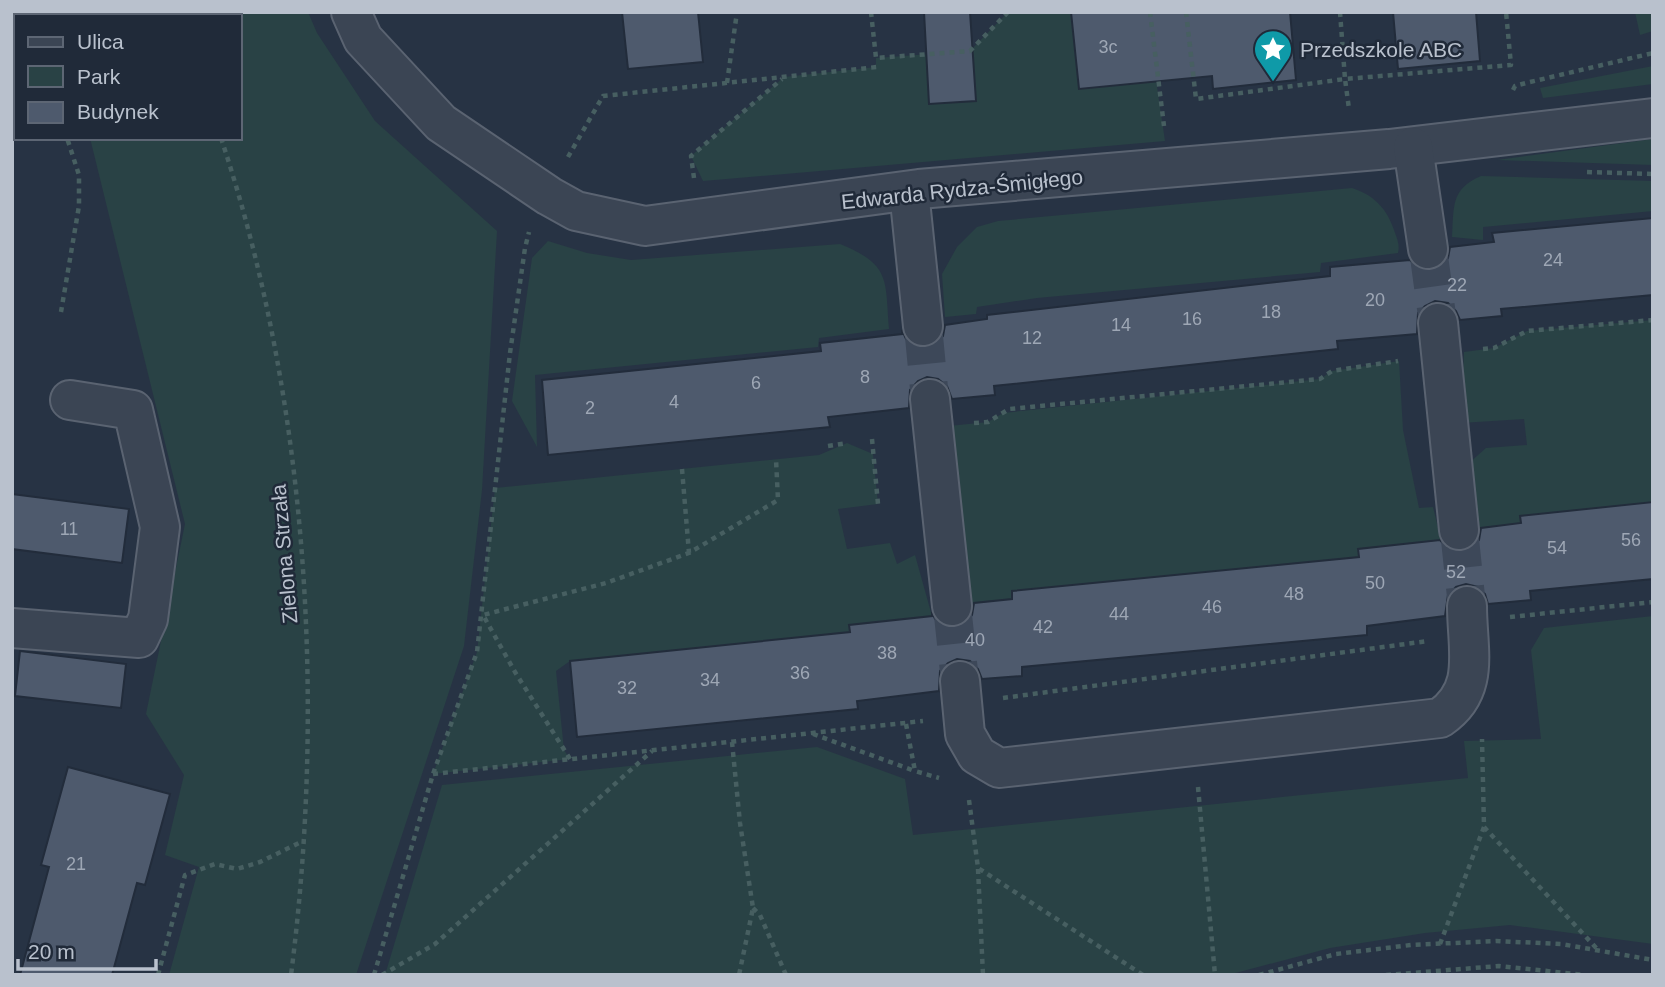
<svg xmlns="http://www.w3.org/2000/svg" width="1665" height="987" font-family="Helvetica,sans-serif">
  <style>
    .green { fill: #294245 }
    .building { fill: #4e5a6d; stroke: #222c3b; stroke-width: 2 }
    .lines { fill: none; stroke-linecap: round; stroke-linejoin: round }
    .minor-tunnel { stroke: #3d4859; stroke-width: 38; stroke-dasharray: 38 19; stroke-linecap: butt }
    .minor-casing { stroke: #5a6371; stroke-width: 42 }
    .path { stroke: #475f61; stroke-width: 4.5; stroke-dasharray: 5 5; stroke-linecap: butt }
    .minor { stroke: #3b4554; stroke-width: 38 }
    .labels { text-anchor: middle; dominant-baseline: central; stroke-width: 5; stroke-linejoin: round; paint-order: stroke }
    .number-label { font-size: 18px; fill: #9ea7b5 }
    .poi-label { font-size: 21px; fill: #b9c1cd; stroke: #202a39; text-anchor: start }
    .street-label { font-size: 21px; fill: #b9c1cd; stroke: #202a39 }
  </style>
  <rect width="100%" height="100%" fill="#273344"/>
  <g class="green">
    <polygon points="60,12 308,12 317,33 375,121 497,231 482,490 464,646 356,975 169,975 199,867 165,855 184,775 146,714 185,524 90,138 240,138 240,16 61,16"/>
    <polygon points="1008,12 1146,12 1165,141 703,181 691,156 784,77 876,67 876,58 970,51"/>
    <polygon points="1635,12 1653,12 1653,31 1640,35"/>
    <polygon points="1653,66 1653,84 1543,98 1540,88"/>
    <polygon points="1653,139 1653,165 1497,160"/>
    <path d="M1481 176 1653 181V211L1483 227V240L1452 237C1454 208 1450 189 1481 176Z"/>
    <path d="M1352 188C1374 195 1387 209 1394 230 1397 239 1400 244 1398 253L1321 263 1320 272 1037 298 977 307 976 314 945 317 942 274 957 247 977 227 998 221Z"/>
    <path d="M548 241 587 253 631 260 840 244C891 265 885 279 889 329L819 338 818 347 535 375 537 447 512 401 532 258Z"/>
    <polygon points="1653,320 1653,502 1521,516 1521,523 1476,528 1468,464 1486,448 1527,445 1524,419 1461,423 1464,352 1494,348 1527,331"/>
    <polygon points="1399,361 1403,430 1419,508 1433,507 1441,540 1358,549 1359,557 1012,591 1012,599 966,604 949,426 988,422 1003,413 1320,379 1332,371"/>
    <polygon points="847,443 873,454 878,504 838,509 847,549 890,543 897,564 915,555 932,616 849,625 850,632 570,661 556,671 564,750 570,759 433,774 477,652 495,488 819,455"/>
    <polygon points="1653,616 1653,944 1510,925 1425,933 1330,948 1228,975 385,975 442,785 817,747 905,779 913,835 1468,778 1464,741 1541,739 1531,650 1544,628"/>
  </g>
  <g class="building">
    <polygon points="622,12 698,12 703,62 628,69"/>
    <polygon points="924,12 970,12 976,101 929,104"/>
    <polygon points="1071,12 1290,12 1296,80 1213,89 1212,76 1079,89"/>
    <polygon points="1393,12 1476,12 1480,61 1398,69"/>
    <polygon points="1653,218 1653,295 1501,309 1502,316 1460,320 1456,311 1448,303 1435,301 1425,306 1418,313 1417,334 1337,341 1338,349 994,386 995,395 952,399 947,386 938,379 927,377 918,381 910,390 909,408 828,417 830,427 548,455 542,380 821,351 820,343 902,334 902,330 906,339 913,346 926,348 936,343 943,336 945,325 987,319 987,315 1330,276 1330,267 1410,260 1419,269 1432,270 1442,266 1448,258 1450,247 1494,242 1492,233"/>
    <polygon points="12,494 129,509 122,563 12,549"/>
    <polygon points="1653,502 1653,579 1530,591 1531,600 1488,604 1485,594 1478,587 1466,584 1456,587 1448,595 1445,616 1367,626 1367,635 1022,667 1022,676 982,679 978,669 970,661 957,659 948,663 940,671 939,691 857,701 858,709 577,737 570,661 850,632 849,625 932,616 932,612 935,619 943,626 955,628 964,624 972,615 974,603 1012,599 1012,591 1359,557 1358,549 1440,540 1449,550 1462,552 1472,547 1479,540 1481,528 1521,523 1520,516"/>
    <polygon points="20,651 126,664 121,708 15,696"/>
    <polygon points="68,767 170,794 145,885 137,883 112,975 20,975 49,867 41,865"/>
  </g>
  <g class="lines">
    <g class="minor-tunnel">
      <polyline points="1428,249 1438,323"/>
      <polyline points="923,326 930,399"/>
      <polyline points="1459,530 1467,606"/>
      <polyline points="952,606 960,681"/>
    </g>
    <defs>
      <g id="minor">
        <polyline points="351,12 363,39 441,123 549,196 576,211 645,226 919,189 1389,149 1653,118"/>
        <polyline points="1413,147 1428,249"/>
        <polyline points="909,191 923,326"/>
        <polyline points="1438,323 1459,530"/>
        <polyline points="930,399 952,606"/>
        <polyline points="12,628 139,638 148,619 160,527 133,410 70,400"/>
        <path d="M960 681 965 734 977 755 999 768 1440 718C1481 690 1467 650 1467 606"/>
      </g>
    </defs>
    <use href="#minor" class="minor-casing"/>
    <g class="path">
      <polyline points="176,12 177,16"/>
      <polyline points="871,12 876,58 970,51 1008,12"/>
      <polyline points="1150,12 1164,126"/>
      <polyline points="1186,12 1196,99 1345,79 1349,109"/>
      <polyline points="1340,12 1345,79 1511,65 1506,12"/>
      <polyline points="12,55 16,55"/>
      <polyline points="727,83 737,12"/>
      <polyline points="1513,90 1515,86 1526,83 1653,53"/>
      <path d="M221 138C308 400 326 702 291 975"/>
      <polyline points="568,157 603,96 877,67"/>
      <polyline points="1587,172 1653,174"/>
      <polyline points="694,178 691,156 782,79"/>
      <polyline points="61,312 79,206 79,175 67,138"/>
      <polyline points="1483,349 1494,348 1527,331 1653,320"/>
      <polyline points="974,423 988,422 1009,409 1320,379 1332,371 1398,361"/>
      <polyline points="872,439 878,504"/>
      <polyline points="828,446 847,443"/>
      <polyline points="682,469 689,553"/>
      <polyline points="1510,617 1653,602"/>
      <polyline points="1003,698 1428,641"/>
      <polyline points="906,724 915,771 939,778"/>
      <polyline points="813,734 915,771"/>
      <polyline points="732,742 740,823 753,908 739,975"/>
      <polyline points="570,759 515,672 483,615 606,583 689,553 778,500 776,459"/>
      <polyline points="433,774 923,721"/>
      <polyline points="1198,787 1215,975"/>
      <polyline points="969,800 978,868 1143,975"/>
      <polyline points="1484,827 1599,951"/>
      <polyline points="978,869 983,975"/>
      <polyline points="753,908 760,915 786,975"/>
      <polyline points="1440,944 1484,827 1482,739"/>
      <polyline points="158,975 185,875 215,864 237,869 260,862 303,841"/>
      <polyline points="374,975 433,774 477,652 510,353 525,248 529,232"/>
      <polyline points="382,975 435,944 652,751"/>
      <polyline points="1259,975 1336,954 1411,945 1496,941 1561,944 1653,960"/>
      <polyline points="1386,975 1499,966 1585,975"/>
    </g>
    <use href="#minor" class="minor"/>
  </g>
  <defs>
    <symbol id="sight-pin" viewBox="-11 -11 22 30"><path d="M0 17L-7.5 6A9.5 9.5 0 1 1 7.5 6Z" fill="#0f9aa8" stroke="#202a39"/><path d="M0-6L1.8-2.2L6-1.7L2.9 1.2L3.7 5.4L0 3.3L-3.7 5.4L-2.9 1.2L-6-1.7L-1.8-2.2Z" fill="#fff"/></symbol>
  </defs>
  <g fill-rule="evenodd">
    <use href="#sight-pin" x="1251" y="27" width="44" height="60"/>
  </g>
  <g class="labels">
    <g class="number-label">
      <text x="1108" y="47">3c</text>
      <text x="1553" y="260">24</text>
      <text x="1457" y="285">22</text>
      <text x="1375" y="300">20</text>
      <text x="1271" y="312">18</text>
      <text x="1192" y="319">16</text>
      <text x="1121" y="325">14</text>
      <text x="1032" y="338">12</text>
      <text x="865" y="377">8</text>
      <text x="756" y="383">6</text>
      <text x="674" y="402">4</text>
      <text x="590" y="408">2</text>
      <text x="69" y="529">11</text>
      <text x="1631" y="540">56</text>
      <text x="1557" y="548">54</text>
      <text x="1456" y="572">52</text>
      <text x="1375" y="583">50</text>
      <text x="1294" y="594">48</text>
      <text x="1212" y="607">46</text>
      <text x="1119" y="614">44</text>
      <text x="1043" y="627">42</text>
      <text x="975" y="640">40</text>
      <text x="887" y="653">38</text>
      <text x="800" y="673">36</text>
      <text x="710" y="680">34</text>
      <text x="627" y="688">32</text>
      <text x="76" y="864">21</text>
    </g>
    <g class="poi-label">
      <text x="1300" y="49">Przedszkole ABC</text>
    </g>
    <g class="street-label">
      <text transform="translate(962 189) rotate(-6)">Edwarda Rydza-Śmigłego</text>
      <text transform="translate(284 554) rotate(-95)">Zielona Strzała</text>
    </g>
  </g>
  <rect width="1665" height="987" fill="none" stroke="#b9c1cd" stroke-width="28"/>
  <rect x="14" y="14" width="228" height="126" fill="#202a39" stroke="#5d6674" stroke-width="2"/>
  <rect x="28" y="37" width="35" height="10" fill="#3b4554" stroke="#5d6674" stroke-width="2"/>
  <text x="77" y="49" font-size="21" fill="#b9c1cd">Ulica</text>
  <rect x="28" y="66" width="35" height="21" fill="#294245" stroke="#5d6674" stroke-width="2"/>
  <text x="77" y="84" font-size="21" fill="#b9c1cd">Park</text>
  <rect x="28" y="102" width="35" height="21" fill="#4e5a6d" stroke="#5d6674" stroke-width="2"/>
  <text x="77" y="119" font-size="21" fill="#b9c1cd">Budynek</text>
  <path d="M18 959v10h138v-10" fill="none" stroke="#b9c1cd" stroke-width="3.5"/>
  <text x="28" y="959" font-size="21" fill="#b9c1cd" stroke="#202a39" stroke-width="5" paint-order="stroke">20 m</text>
</svg>
